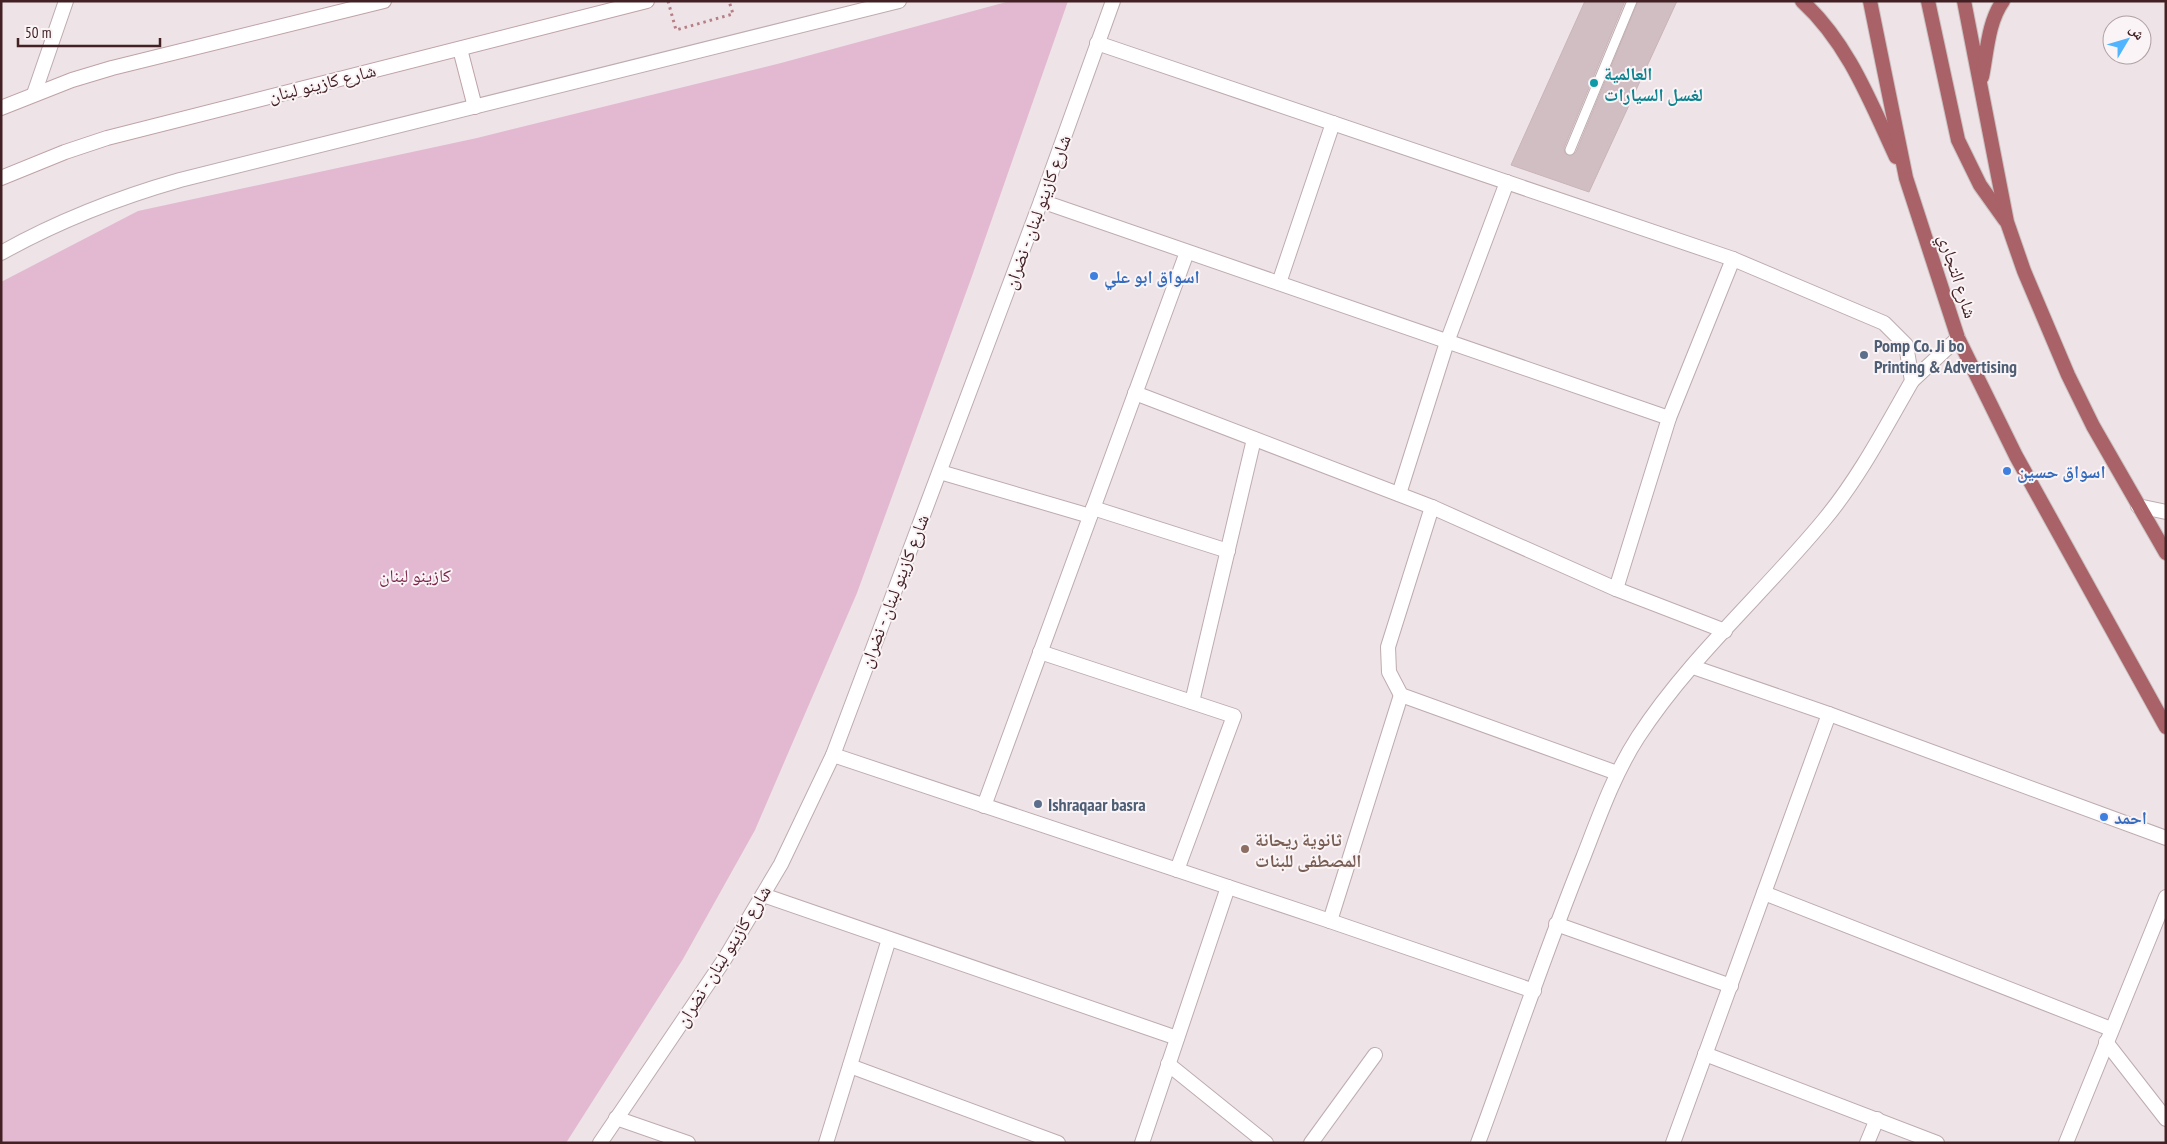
<svg xmlns="http://www.w3.org/2000/svg" width="2167" height="1144" font-family="'PT Sans Narrow','Noto Naskh Arabic',sans-serif">
  <style>
    .green { fill: #e2b9d0 }
    .building { fill: #d0bec3; stroke: #c9b4b9 }
    .lines { fill: none; stroke-linecap: round; stroke-linejoin: round }
    .service-casing { stroke: #beacaf; stroke-width: 11 }
    .minor-casing { stroke: #beacaf; stroke-width: 16 }
    .tertiary-casing { stroke: #beacaf; stroke-width: 16 }
    .secondary-casing { stroke: #bfa2a7; stroke-width: 16 }
    .primary-casing { stroke: #cac1c1; stroke-width: 16 }
    .path { stroke: #b67f86; stroke-width: 3; stroke-dasharray: 2.5 4; stroke-linecap: butt }
    .service { stroke: #fff; stroke-width: 9 }
    .minor { stroke: #fff; stroke-width: 14 }
    .tertiary { stroke: #fff; stroke-width: 14 }
    .secondary { stroke: #fff; stroke-width: 14 }
    .primary { stroke: #a96267; stroke-width: 14 }
    .culture-dot { fill: #0f9aa8; stroke: #faf4f6; stroke-width: 2 }
    .shop-dot { fill: #3f7fe0; stroke: #faf4f6; stroke-width: 2 }
    .service-dot { fill: #5c6f8a; stroke: #faf4f6; stroke-width: 2 }
    .education-dot { fill: #8d6e63; stroke: #faf4f6; stroke-width: 2 }
    .labels { text-anchor: middle; dominant-baseline: central; stroke-width: 4; stroke-linejoin: round; paint-order: stroke }
    .culture-label { font-size: 18px; font-weight: bold; fill: #0d838f; stroke: #faf4f6; text-anchor: start }
    .street-label { font-size: 18px; fill: #422023; stroke: #faf4f6 }
    .shop-label { font-size: 18px; font-weight: bold; fill: #366cbe; stroke: #faf4f6; text-anchor: start }
    .service-label { font-size: 18px; font-weight: bold; fill: #4e5e75; stroke: #faf4f6; text-anchor: start }
    .park-label { font-size: 18px; fill: #7e254b; stroke: #faf4f6 }
    .education-label { font-size: 18px; font-weight: bold; fill: #785e54; stroke: #faf4f6; text-anchor: start }
  </style>
  <rect width="100%" height="100%" fill="#eee3e6"/>
  <polygon class="green" points="1010,1 1068,1 972,276 857,593 755,830 683,959 566,1143 1,1143 1,282 138,211 477,138 781,63"/>
  <polygon class="building" points="1585,1 1625,1 1564,148 1565,153 1570,156 1576,152 1638,1 1677,1 1589,192 1511,165"/>
  <g class="lines">
    <defs>
      <polyline id="service" points="1570,150 1632,1"/>
      <g id="minor">
        <path d="M1097 43 1733 259 1884 323 1906 345 1912 381C1885 428 1859 478 1824 520 1764 593 1690 657 1638 737 1614 774 1599 817 1583 858 1545 952 1513 1048 1478 1143"/>
        <polyline points="34,94 66,1"/>
        <polyline points="1041,201 1669,418"/>
        <polyline points="1279,283 1333,123"/>
        <polyline points="1912,381 1958,338"/>
        <polyline points="1135,393 1432,507 1616,589 1725,631"/>
        <polyline points="940,472 1090,516"/>
        <polyline points="1399,494 1447,342 1507,182"/>
        <polyline points="2138,506 2166,512"/>
        <polyline points="1432,507 1388,647 1389,672 1401,695 1617,773"/>
        <polyline points="1093,508 1228,551"/>
        <polyline points="1616,589 1669,418 1733,259"/>
        <polyline points="1040,652 1234,716 1177,870"/>
        <polyline points="1693,667 1829,714 2166,838"/>
        <polyline points="1192,702 1254,439"/>
        <polyline points="833,755 1330,921 1534,991"/>
        <polyline points="984,806 1187,252"/>
        <polyline points="1764,893 2111,1029"/>
        <polyline points="763,895 1177,1038"/>
        <polyline points="1330,921 1401,695"/>
        <polyline points="1556,924 1731,986"/>
        <polyline points="2106,1042 2166,1119"/>
        <polyline points="1705,1054 1937,1143"/>
        <polyline points="1168,1064 1266,1143"/>
        <polyline points="850,1066 1058,1143"/>
        <polyline points="616,1118 688,1143"/>
        <polyline points="826,1143 889,939"/>
        <polyline points="1142,1143 1228,887"/>
        <polyline points="1311,1143 1375,1055"/>
        <polyline points="1673,1143 1829,714"/>
        <polyline points="1867,1143 1877,1119"/>
        <polyline points="2066,1143 2166,897"/>
      </g>
      <g id="tertiary">
        <path d="M1 253C58 221 117 198 180 180L899 1"/>
        <polyline points="600,1143 724,960 781,864 833,755 1041,201 1113,1"/>
      </g>
      <g id="secondary">
        <polyline points="460,49 475,107"/>
        <polyline points="1,108 72,80 112,68 384,1"/>
        <polyline points="1,178 65,152 107,138 647,1"/>
      </g>
      <g id="primary">
        <path d="M1802 1C1848 43 1870 101 1896 157"/>
        <polyline points="1870,1 1906,178 1958,338 2016,456 2166,727"/>
        <polyline points="1928,1 1958,140 1980,185 2005,220"/>
        <polyline points="1964,1 2007,222 2024,271 2068,375 2093,426 2166,553"/>
        <path d="M1982 77C1987 52 1988 22 2003 1"/>
      </g>
    </defs>
    <use href="#service" class="service-casing"/>
    <use href="#minor" class="minor-casing"/>
    <use href="#tertiary" class="tertiary-casing"/>
    <use href="#secondary" class="secondary-casing"/>
    <use href="#primary" class="primary-casing"/>
    <polyline class="path" points="668,1 676,30 733,14 729,1"/>
    <use href="#service" class="service"/>
    <use href="#minor" class="minor"/>
    <use href="#tertiary" class="tertiary"/>
    <use href="#secondary" class="secondary"/>
    <use href="#primary" class="primary"/>
  </g>
  <circle class="culture-dot" cx="1594" cy="83" r="5"/>
  <g class="shop-dot">
    <circle cx="1094" cy="276" r="5"/>
    <circle cx="2007" cy="471" r="5"/>
    <circle cx="2104" cy="817" r="5"/>
  </g>
  <g class="service-dot">
    <circle cx="1864" cy="355" r="5"/>
    <circle cx="1038" cy="804" r="5"/>
  </g>
  <circle class="education-dot" cx="1245" cy="849" r="5"/>
  <g class="labels">
    <g class="culture-label">
      <text x="1604" y="73">العالمية<tspan x="1604" dy="21">لغسل السيارات</tspan></text>
    </g>
    <g class="street-label">
      <text transform="translate(322 83) rotate(-14)">شارع كازينو لبنان</text>
      <text transform="translate(1037 212) rotate(-70)">شارع كازينو لبنان - نضران</text>
      <text transform="translate(1958 276) rotate(72)">شارع التجاري</text>
      <text transform="translate(894 591) rotate(-69)">شارع كازينو لبنان - نضران</text>
      <text transform="translate(723 956) rotate(-58)">شارع كازينو لبنان - نضران</text>
    </g>
    <g class="shop-label">
      <text x="1104" y="276">اسواق ابو علي</text>
      <text x="2017" y="471">اسواق حسين</text>
      <text x="2114" y="817">احمد</text>
    </g>
    <g class="service-label">
      <text x="1874" y="345">Pomp Co. Ji bo<tspan x="1874" dy="21">Printing &amp; Advertising</tspan></text>
      <text x="1048" y="804">Ishraqaar basra</text>
    </g>
    <g class="park-label">
      <text x="415" y="575">كازينو لبنان</text>
    </g>
    <g class="education-label">
      <text x="1255" y="839">ثانوية ريحانة<tspan x="1255" dy="21">المصطفى للبنات</tspan></text>
    </g>
  </g>
  <rect width="2167" height="1144" fill="none" stroke="#422023" stroke-width="5"/>
  <g transform="translate(2127 40) rotate(52)"><circle r="24" fill="#faf4f6" stroke="#b09fa2"/>
  <path d="M0-4L9 19L0 12L-9 19Z" fill="#50b4ff"/>
  <text y="-8" font-size="14" font-weight="bold" text-anchor="middle" fill="#422023">ش</text>
  </g>
  <path d="M18 38v8h142v-8" fill="none" stroke="#422023" stroke-width="2.5"/>
  <text x="25" y="38" font-size="15" fill="#422023" stroke="#faf4f6" stroke-width="4" paint-order="stroke">50 m</text>
</svg>
